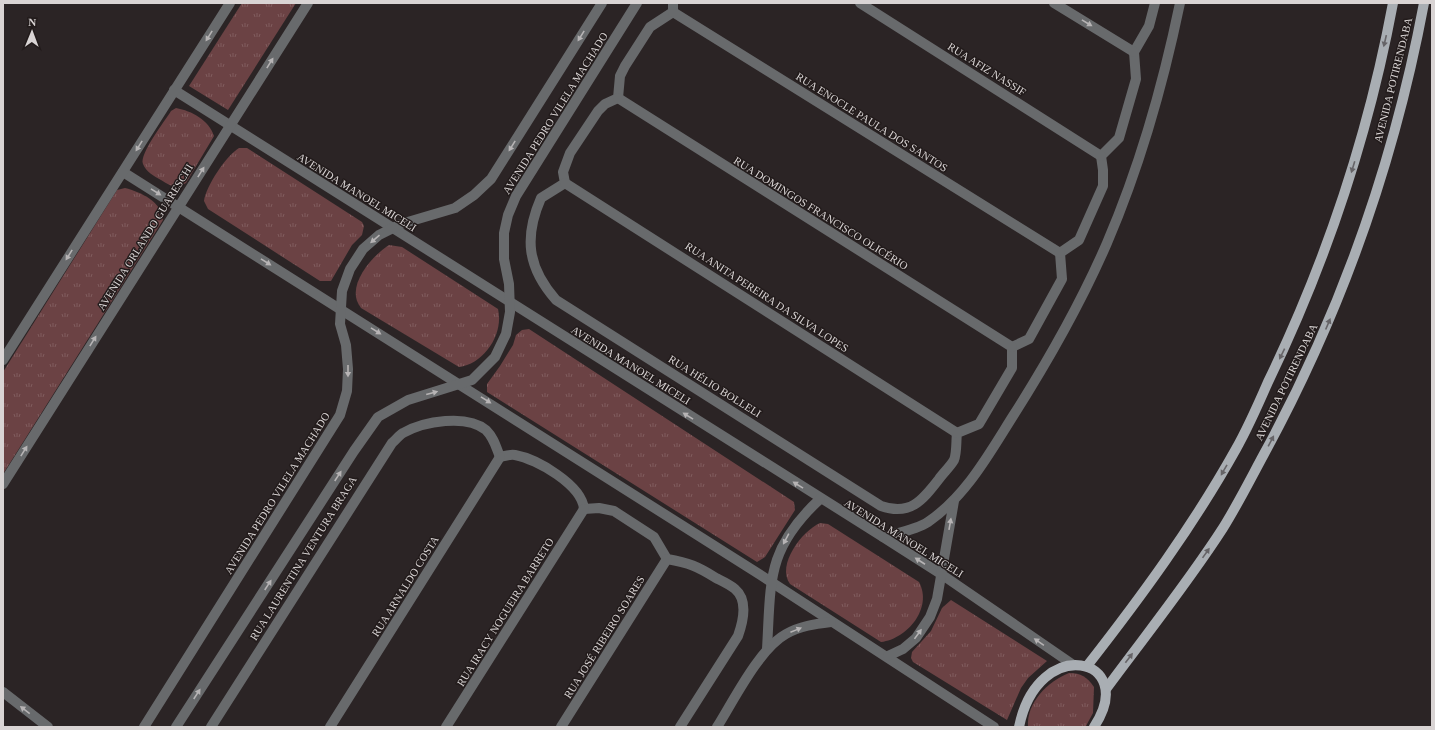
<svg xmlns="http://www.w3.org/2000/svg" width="1435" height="730" font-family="'Times New Roman',serif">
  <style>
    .grass { fill: url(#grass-tufts) }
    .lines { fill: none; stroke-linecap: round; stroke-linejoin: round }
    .minor { stroke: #686a6c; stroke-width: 10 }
    .major { stroke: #a9aeb3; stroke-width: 10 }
    .oneway { fill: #b7b4b5 }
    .oneway2 { fill: #666467 }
    .labels { text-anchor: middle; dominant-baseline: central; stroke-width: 3; stroke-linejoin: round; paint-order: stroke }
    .street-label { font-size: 11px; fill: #d9d4d4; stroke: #221b1b }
  </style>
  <defs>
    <pattern id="grass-tufts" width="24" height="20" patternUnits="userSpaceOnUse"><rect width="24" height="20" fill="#6b4244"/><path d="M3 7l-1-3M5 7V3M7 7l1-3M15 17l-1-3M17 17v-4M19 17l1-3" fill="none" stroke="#805c5e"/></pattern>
  </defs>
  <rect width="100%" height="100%" fill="#2b2425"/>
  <g class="grass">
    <polygon points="242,3 296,3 228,110 189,86"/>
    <path d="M176 108C192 111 209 120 214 136L186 183C176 189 170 186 161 180 154 176 146 172 143 164 139 154 165 121 171 111Z"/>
    <path d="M239 148H247L362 222 364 226 362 235 352 245 331 281H320L208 209 204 201C206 186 226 156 239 148Z"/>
    <path d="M125 188C141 192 162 202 163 220L3 474V372L117 190Z"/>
    <path d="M389 245 402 247 498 309C504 334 484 364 459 367L361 308C344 287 372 256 389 245Z"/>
    <polygon points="529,329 794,502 795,510 765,557 757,562 487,392 487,384 500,366 513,345 516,335 522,330"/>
    <path d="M820 523 828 524 919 582C933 608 907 639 881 642L790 584C776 565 802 531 820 523Z"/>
    <polygon points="951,600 1047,661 1028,678 1021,688 1007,720 913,662 911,658 912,652 931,631 942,608"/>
    <path d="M1069 673C1081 673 1087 677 1094 687L1093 713 1086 726 1028 727C1026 703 1048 681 1069 673Z"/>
  </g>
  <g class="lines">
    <g class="minor">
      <path d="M673 3V12L650 27 625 66 620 76 618 98 605 104 598 111 570 153 563 172 565 183 541 198C524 237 527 267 556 300L881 506C910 516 922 501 939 479 943 473 950 467 954 460 957 453 956 440 957 433L979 424 1012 368V347L1029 339 1062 279 1060 253 1079 240 1103 186V170L1101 156 1119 138 1136 79 1134 52 1149 26 1155 3"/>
      <polyline points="860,3 1101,156"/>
      <polyline points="1054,3 1134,52"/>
      <polyline points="673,12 1060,253"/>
      <polyline points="174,90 883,537 941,574 1072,664"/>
      <polyline points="618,98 1012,347"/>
      <polyline points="123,172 759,574 994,727"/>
      <polyline points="565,183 957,433"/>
      <polyline points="3,360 230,3"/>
      <polyline points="3,484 308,3"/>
      <path d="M883 537C897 533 916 530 928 522 966 496 989 454 1013 416 1048 361 1081 303 1107 243 1140 166 1163 85 1180 3"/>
      <path d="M767 649C771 581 766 549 820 499"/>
      <polyline points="888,656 903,649 916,638 930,617 937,599 954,501"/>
      <polyline points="3,692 48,727"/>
      <polyline points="144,727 340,415 347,391 348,369 346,345 340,324 342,291 350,269 363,249 379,235 401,224 455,208 474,195 491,179 602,3"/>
      <polyline points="176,727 354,451 378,417 408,400 472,380 495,357 506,334 510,312 509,284 504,259 504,233 508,215 516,196 637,3"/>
      <path d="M211 727 392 443C396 440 399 435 403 433 424 421 467 414 486 430 494 438 496 447 500 457 505 456 510 454 515 455 537 459 582 485 584 509L599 508 614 511 654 537 667 559C689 563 697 566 716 578 722 581 729 584 735 589 748 600 743 622 738 636L680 727"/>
      <polyline points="330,727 500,457"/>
      <polyline points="446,727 584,509"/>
      <polyline points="561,727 667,559"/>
      <path d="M717 727C734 700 759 649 786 634 800 626 815 624 831 622"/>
    </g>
    <g class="major">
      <path d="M1087 666C1141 597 1193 526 1236 449 1248 428 1258 405 1268 382 1327 260 1368 137 1393 3"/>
      <path d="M1106 689C1145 636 1187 584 1223 528 1238 504 1251 478 1264 454 1342 311 1394 163 1424 3"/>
      <path d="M1019 727C1038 633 1140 657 1094 727"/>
    </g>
  </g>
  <defs><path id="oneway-solid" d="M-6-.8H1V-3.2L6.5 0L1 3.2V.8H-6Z"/></defs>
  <g class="oneway">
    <use href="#oneway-solid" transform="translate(1087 23) rotate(31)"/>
    <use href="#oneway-solid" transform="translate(209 36) rotate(122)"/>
    <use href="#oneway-solid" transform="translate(581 36) rotate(122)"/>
    <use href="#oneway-solid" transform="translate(270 63) rotate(-58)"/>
    <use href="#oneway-solid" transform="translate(139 146) rotate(122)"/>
    <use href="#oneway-solid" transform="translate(512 146) rotate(122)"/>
    <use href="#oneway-solid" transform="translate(201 172) rotate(-58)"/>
    <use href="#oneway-solid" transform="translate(156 192) rotate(32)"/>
    <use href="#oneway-solid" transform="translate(375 239) rotate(139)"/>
    <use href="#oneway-solid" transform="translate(69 255) rotate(122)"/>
    <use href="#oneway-solid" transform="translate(266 262) rotate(32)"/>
    <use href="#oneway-solid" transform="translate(376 331) rotate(32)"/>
    <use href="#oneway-solid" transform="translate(93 341) rotate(-58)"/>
    <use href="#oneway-solid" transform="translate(348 371) rotate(90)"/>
    <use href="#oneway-solid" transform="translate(432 393) rotate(-15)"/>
    <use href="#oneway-solid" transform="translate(486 400) rotate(32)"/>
    <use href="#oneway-solid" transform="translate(688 416) rotate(-148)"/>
    <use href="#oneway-solid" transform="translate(24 451) rotate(-58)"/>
    <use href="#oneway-solid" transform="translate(338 476) rotate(-57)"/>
    <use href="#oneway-solid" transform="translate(798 485) rotate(-148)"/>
    <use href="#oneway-solid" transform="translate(950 524) rotate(-80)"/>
    <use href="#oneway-solid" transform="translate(786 539) rotate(118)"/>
    <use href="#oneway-solid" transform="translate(920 561) rotate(-147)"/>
    <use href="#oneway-solid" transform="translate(268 585) rotate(-57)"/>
    <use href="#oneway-solid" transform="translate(796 630) rotate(-22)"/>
    <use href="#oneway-solid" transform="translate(918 634) rotate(-54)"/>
    <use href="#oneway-solid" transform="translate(1039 642) rotate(-145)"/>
    <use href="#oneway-solid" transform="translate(197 694) rotate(-57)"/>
    <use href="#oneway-solid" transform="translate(25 710) rotate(-142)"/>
  </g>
  <g class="oneway2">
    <use href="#oneway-solid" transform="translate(1385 41) rotate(103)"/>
    <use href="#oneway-solid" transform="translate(1353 167) rotate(107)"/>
    <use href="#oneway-solid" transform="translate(1328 324) rotate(-67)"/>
    <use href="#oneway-solid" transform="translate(1282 354) rotate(116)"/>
    <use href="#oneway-solid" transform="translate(1271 441) rotate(-62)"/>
    <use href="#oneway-solid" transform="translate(1224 470) rotate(120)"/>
    <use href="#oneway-solid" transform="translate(1206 553) rotate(-55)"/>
    <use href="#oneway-solid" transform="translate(1129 658) rotate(-53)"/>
  </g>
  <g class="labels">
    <g class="street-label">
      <text transform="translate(987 69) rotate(32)">RUA AFIZ NASSIF</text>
      <text transform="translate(1393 80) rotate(-76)">AVENIDA POTIRENDABA</text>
      <text transform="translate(555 113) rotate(-58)">AVENIDA PEDRO VILELA MACHADO</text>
      <text transform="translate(872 122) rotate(32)">RUA ENOCLE PAULA DOS SANTOS</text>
      <text transform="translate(357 192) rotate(32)">AVENIDA MANOEL MICELI</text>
      <text transform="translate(821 213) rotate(32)">RUA DOMINGOS FRANCISCO OLICÉRIO</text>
      <text transform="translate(145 237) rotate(-58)">AVENIDA ORLANDO GUARESCHI</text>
      <text transform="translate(767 297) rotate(33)">RUA ANITA PEREIRA DA SILVA LOPES</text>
      <text transform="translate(631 365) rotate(32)">AVENIDA MANOEL MICELI</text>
      <text transform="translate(1286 382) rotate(-64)">AVENIDA POTIRENDABA</text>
      <text transform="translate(715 386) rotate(32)">RUA HÉLIO BOLLELI</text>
      <text transform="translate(277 493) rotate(-58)">AVENIDA PEDRO VILELA MACHADO</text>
      <text transform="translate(904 538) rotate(32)">AVENIDA MANOEL MICELI</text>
      <text transform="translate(303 558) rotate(-58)">RUA LAURENTINA VENTURA BRAGA</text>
      <text transform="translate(405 586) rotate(-58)">RUA ARNALDO COSTA</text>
      <text transform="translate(505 612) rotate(-58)">RUA IRACY NOGUEIRA BARRETO</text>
      <text transform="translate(604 637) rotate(-58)">RUA JOSÉ RIBEIRO SOARES</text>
    </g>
  </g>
  <rect width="1435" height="730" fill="none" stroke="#d9d4d4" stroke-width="8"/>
  <g transform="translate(32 32) rotate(1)" stroke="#221b1b" stroke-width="3" paint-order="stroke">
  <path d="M0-3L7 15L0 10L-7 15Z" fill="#d9d4d4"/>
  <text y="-6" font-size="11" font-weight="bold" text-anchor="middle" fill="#d9d4d4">N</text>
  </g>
</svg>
